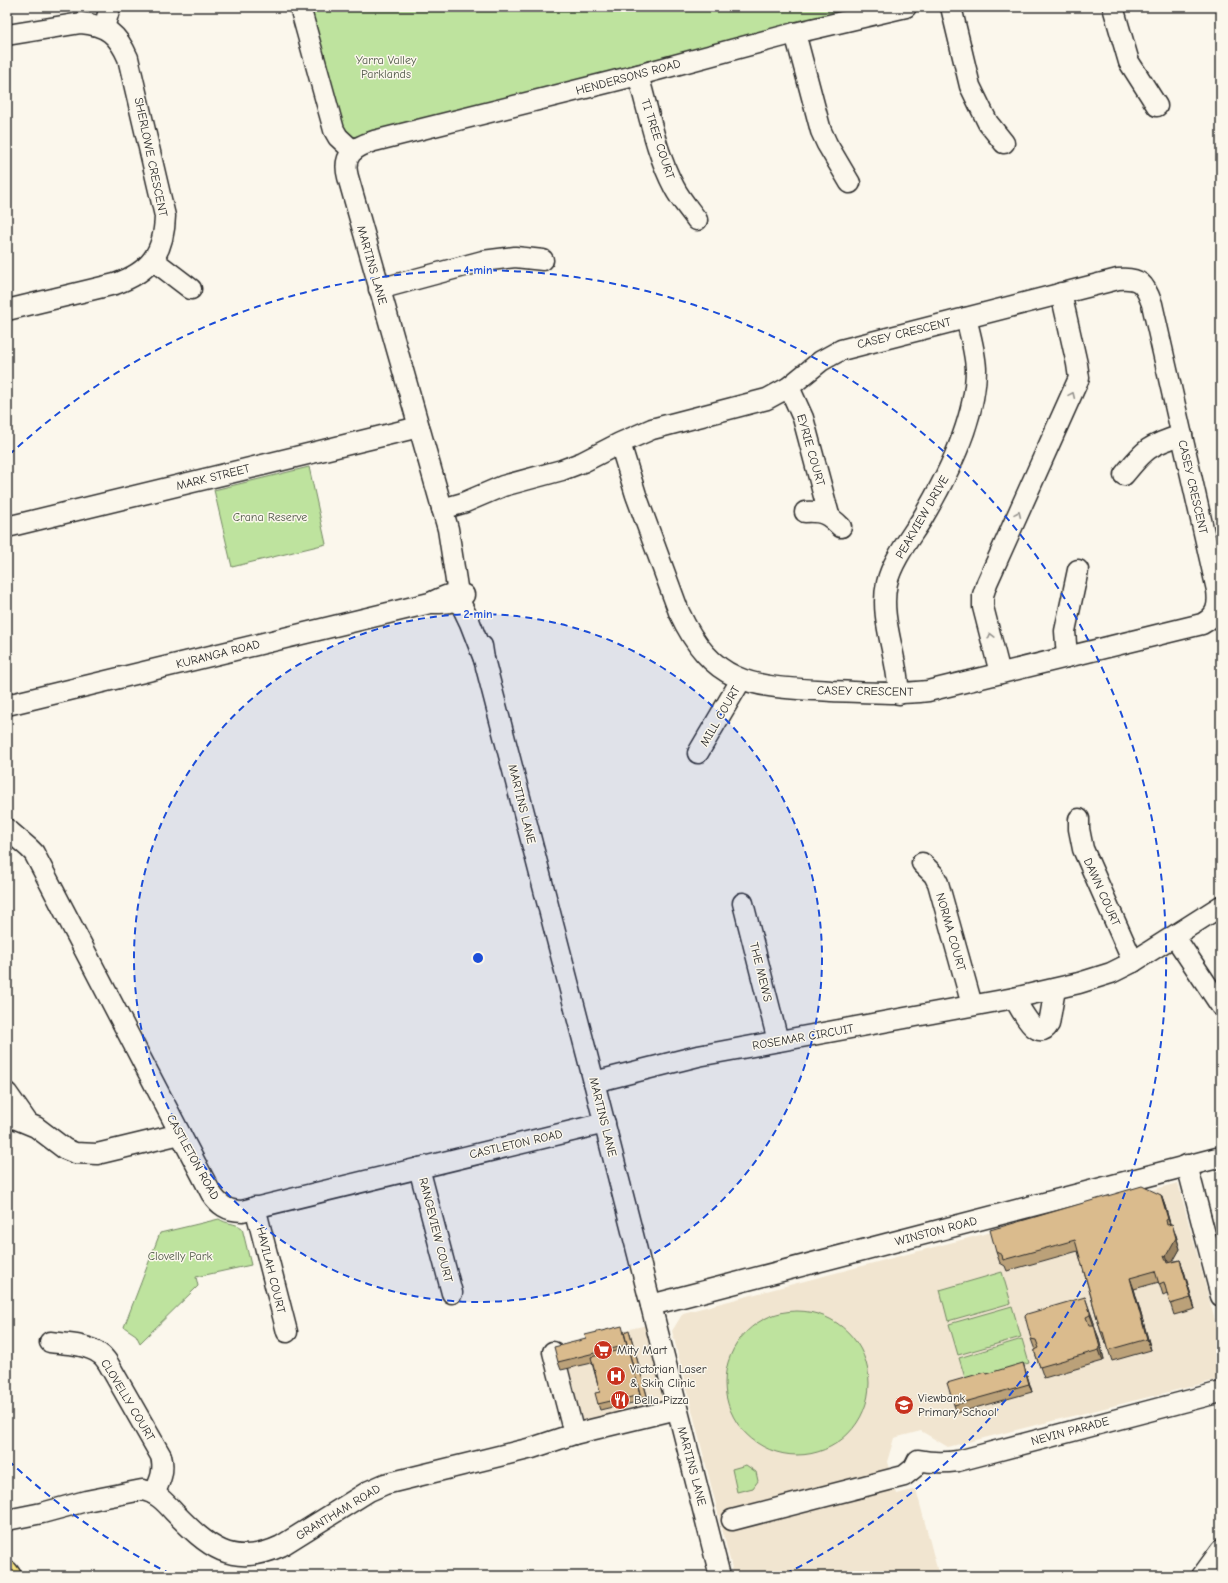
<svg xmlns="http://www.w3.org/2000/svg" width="1228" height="1583" font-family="'Comic Neue',sans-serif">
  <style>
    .built { fill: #f1e5d0 }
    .green { fill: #bee39e; stroke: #748764 }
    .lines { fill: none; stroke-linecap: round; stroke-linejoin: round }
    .minor-casing { stroke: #2b2b2b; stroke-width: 23 }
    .major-casing { stroke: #2b2b2b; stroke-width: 25 }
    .minor { stroke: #fbf7ec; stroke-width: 20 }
    .major { stroke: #f6e281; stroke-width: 22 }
    .wall { fill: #bba179; stroke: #2b2b2b }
    .shaded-wall { fill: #998363; stroke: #2b2b2b }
    .building { fill: #dabb8d; stroke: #2b2b2b }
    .oneway { stroke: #93918c }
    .ring { fill: none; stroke: #1d4ed8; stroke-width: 2; stroke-dasharray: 7 5 }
    .labels { text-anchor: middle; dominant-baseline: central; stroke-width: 3; stroke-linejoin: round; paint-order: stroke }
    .park-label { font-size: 12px; fill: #505948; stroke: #fbf7ec }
    .street-label { font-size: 12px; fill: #2b2b2b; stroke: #fbf7ec }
    .poi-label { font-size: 12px; fill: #2b2b2b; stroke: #fbf7ec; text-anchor: start }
    .centre { fill: #1d4ed8; stroke: #fbf7ec; stroke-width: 2 }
    .ring-label { font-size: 12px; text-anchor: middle; font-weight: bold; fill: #1d4ed8; stroke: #fbf7ec; stroke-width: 3; stroke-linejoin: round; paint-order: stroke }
  </style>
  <rect width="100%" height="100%" fill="#fbf7ec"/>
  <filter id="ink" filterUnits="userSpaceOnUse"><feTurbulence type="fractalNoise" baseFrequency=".025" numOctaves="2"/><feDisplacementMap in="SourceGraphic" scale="8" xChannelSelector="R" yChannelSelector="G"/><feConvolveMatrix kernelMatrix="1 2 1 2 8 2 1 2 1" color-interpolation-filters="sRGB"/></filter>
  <g filter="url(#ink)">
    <g class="built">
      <polygon points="1178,1183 1221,1343 1221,1379 948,1447 921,1431 894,1438 887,1462 897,1494 916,1489 939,1576 734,1576 672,1331 683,1313"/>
      <polygon points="647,1325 664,1394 661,1402 657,1406 569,1429 548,1348"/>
    </g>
    <g class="green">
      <polygon points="308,7 869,7 353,137 347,137 342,132"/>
      <polygon points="309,467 326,544 232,567 214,490"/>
      <path d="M219 1219C226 1224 236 1223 242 1228L251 1265 196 1277 198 1286 140 1343 136 1335 124 1327 160 1233Z"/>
      <polygon points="1002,1272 1011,1303 948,1321 940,1290"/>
      <polygon points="1012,1306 1021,1337 958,1355 949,1324"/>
      <circle cx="797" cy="1383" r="72"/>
      <polygon points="1022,1339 1029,1363 966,1381 959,1358"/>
      <polygon points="746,1465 756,1472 758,1481 753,1488 737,1492 732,1469"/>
    </g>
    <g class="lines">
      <defs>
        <g id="minor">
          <polyline points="300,7 334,130 338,137 353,151"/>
          <polyline points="951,7 970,86 988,123 1004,143"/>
          <polyline points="1113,7 1129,62 1157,106"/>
          <polyline points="104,28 110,7"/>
          <polyline points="795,33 821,131 827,144 850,183"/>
          <path d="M7 35 81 23C107 25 118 35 128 58L165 216C164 253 150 272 115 284L7 310"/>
          <path d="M638 75C649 113 656 153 674 187 680 199 689 209 697 220"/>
          <polyline points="153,260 191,289"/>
          <polyline points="379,289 483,261 515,257 543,260"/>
          <polyline points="789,387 803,418 829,515"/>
          <path d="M1124 475C1145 449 1149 445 1182 435"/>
          <path d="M442 509 463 503 503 486 562 470 583 462 620 443 652 429 767 399 789 387 821 361 841 350 1118 279C1140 277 1145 284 1152 304L1217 590C1219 606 1217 616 1202 624L928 691C896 695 864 692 831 691 755 686 715 689 679 612L636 495 620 443"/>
          <path d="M805 512C823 511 828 514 841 527"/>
          <polyline points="7,527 419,427"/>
          <polyline points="482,646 484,659 594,1082 720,1576"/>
          <polyline points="1067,657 1065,631 1078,570"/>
          <path d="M484 659 470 623 459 600 448 529 348 177C342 155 354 147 374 141L638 75 795 33 906 7"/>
          <polyline points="1000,673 983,607 983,595 987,583 1079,378 1077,364 1061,293"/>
          <path d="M899 694C898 684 897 673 895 664 890 637 881 609 887 583 892 561 910 538 922 519 947 477 976 418 976 369 975 351 970 334 966 318"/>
          <path d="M7 705 430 603C442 603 455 604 464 595 452 591 441 598 430 603"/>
          <polyline points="698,753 741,680"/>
          <polyline points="1079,819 1079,829 1083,849 1133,962"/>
          <path d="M7 829 29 848 34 853 211 1193C219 1205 227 1211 242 1211L605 1123"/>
          <polyline points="922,863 934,875 938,883 972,1005"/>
          <polyline points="743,903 778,1041"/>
          <polyline points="1175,937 1221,1006"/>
          <path d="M1014 998C1020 1007 1037 1045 1049 1024L1055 989"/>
          <polyline points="594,1082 698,1056 1014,998 1079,983 1111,973 1133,962 1221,906"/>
          <polyline points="7,1093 28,1123"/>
          <polyline points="7,1115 36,1127 65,1149 75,1153 97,1154 180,1134"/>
          <polyline points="1187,1165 1221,1296"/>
          <polyline points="419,1168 452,1293"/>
          <polyline points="255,1207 287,1332"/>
          <polyline points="651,1305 1221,1157"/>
          <path d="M50 1342C66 1344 87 1344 100 1354 103 1356 106 1360 108 1363L161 1456C165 1471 160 1481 154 1494"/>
          <polyline points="553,1352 574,1434"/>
          <path d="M7 1520 42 1513 86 1501 142 1490C156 1492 165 1502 174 1512 207 1546 232 1569 281 1546L369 1491 385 1484 532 1448 574 1434 677 1409"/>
          <path d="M732 1520 904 1476 914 1468 918 1460C932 1463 944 1463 958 1461L1221 1392"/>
          <polyline points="1202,1576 1221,1550"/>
        </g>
        <polyline id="major" points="7,1572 10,1576"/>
      </defs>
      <use href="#minor" class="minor-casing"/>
      <use href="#major" class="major-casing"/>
      <use href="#minor" class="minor"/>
      <use href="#major" class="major"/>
    </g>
    <g class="wall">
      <polygon points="1161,1195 1165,1206 1170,1224 1176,1235 1180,1249 1172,1262 1180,1260 1184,1271 1195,1309 1174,1315 1167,1293 1163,1295 1159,1282 1134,1289 1151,1350 1112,1361 1106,1343 1105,1343 1101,1332 1078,1251 1007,1271 1005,1266 1000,1263 996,1252"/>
      <polygon points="1085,1297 1094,1323 1094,1326 1098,1336 1104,1359 1103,1361 1044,1378 1035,1353 1035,1350 1031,1339"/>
      <polygon points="624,1332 630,1333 648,1399 621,1406 620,1403 616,1404 617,1406 600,1410 598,1404 600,1392 592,1363 561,1370 558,1362 586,1339"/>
      <polygon points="1026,1372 1032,1392 957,1413 954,1405 986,1374"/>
    </g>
    <g class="shaded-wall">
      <polygon points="1161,1195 1165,1206 1172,1230 1168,1219"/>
      <polygon points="1172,1224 1180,1249 1170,1267 1166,1256"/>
      <polygon points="1180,1260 1184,1271 1195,1309 1191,1298"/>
      <polygon points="1130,1278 1134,1289 1151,1350 1147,1339"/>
      <polygon points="1090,1312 1094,1323 1094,1326 1098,1336 1104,1359 1103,1361 1099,1350 1094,1326 1090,1315"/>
      <polygon points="1023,1363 1026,1372 1032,1392 1029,1384"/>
    </g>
    <g class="building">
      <polygon points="1142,1186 1161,1195 1168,1219 1166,1220 1167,1225 1172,1224 1176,1238 1166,1256 1164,1255 1167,1263 1180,1260 1191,1298 1170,1304 1164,1282 1159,1284 1155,1271 1130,1278 1147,1339 1108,1350 1103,1332 1101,1332 1075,1240 1003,1260 1002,1255 996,1252 990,1230"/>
      <polygon points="1085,1297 1090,1312 1090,1315 1086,1317 1089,1325 1094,1325 1100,1348 1099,1350 1040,1367 1035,1353 1035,1350 1039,1348 1036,1340 1031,1339 1025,1316 1027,1314"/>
      <polygon points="622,1326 627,1345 558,1362 554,1347 586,1339 585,1335"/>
      <polygon points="629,1330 647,1396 641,1397 624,1332"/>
      <polygon points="628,1348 640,1395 619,1400 618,1397 614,1398 615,1400 598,1404 595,1393 600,1392 591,1357"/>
      <polygon points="1023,1363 1029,1384 954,1405 947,1383 985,1372 986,1374"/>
    </g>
    <defs><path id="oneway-chevron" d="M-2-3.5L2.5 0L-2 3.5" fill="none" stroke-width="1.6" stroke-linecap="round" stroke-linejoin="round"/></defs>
    <g class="oneway">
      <use href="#oneway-chevron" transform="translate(1072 395) rotate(-66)"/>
      <use href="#oneway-chevron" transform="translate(1018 514) rotate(-66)"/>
      <use href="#oneway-chevron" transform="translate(991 636) rotate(-104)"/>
    </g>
  </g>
  <circle cx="478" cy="958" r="344" fill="#1d4ed8" fill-opacity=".12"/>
  <g class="ring">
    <circle cx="478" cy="958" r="344"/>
    <path d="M171 1574A688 688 0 0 1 9 1461M9 455A688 688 0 1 1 785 1574"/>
  </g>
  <defs>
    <symbol id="supermarket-disc" viewBox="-11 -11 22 22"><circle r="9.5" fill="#c8321e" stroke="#fbf7ec"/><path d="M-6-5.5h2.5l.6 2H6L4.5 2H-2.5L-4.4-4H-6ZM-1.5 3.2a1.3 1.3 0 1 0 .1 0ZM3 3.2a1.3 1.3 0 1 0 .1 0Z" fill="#fff"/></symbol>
    <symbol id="hospital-disc" viewBox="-11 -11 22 22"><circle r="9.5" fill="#c8321e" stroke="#fbf7ec"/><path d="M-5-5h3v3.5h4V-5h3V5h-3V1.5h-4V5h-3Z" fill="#fff"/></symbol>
    <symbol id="restaurant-disc" viewBox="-11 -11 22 22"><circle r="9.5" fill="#c8321e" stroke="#fbf7ec"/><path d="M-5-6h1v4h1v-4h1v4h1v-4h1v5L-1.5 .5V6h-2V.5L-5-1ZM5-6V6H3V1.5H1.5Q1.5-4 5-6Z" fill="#fff"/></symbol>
    <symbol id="school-disc" viewBox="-11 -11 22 22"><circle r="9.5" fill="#c8321e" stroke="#fbf7ec"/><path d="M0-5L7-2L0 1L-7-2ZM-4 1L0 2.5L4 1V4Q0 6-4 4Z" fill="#fff"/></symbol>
  </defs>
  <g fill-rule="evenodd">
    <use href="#supermarket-disc" x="592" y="1339" width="22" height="22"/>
    <use href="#hospital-disc" x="605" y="1365" width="22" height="22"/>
    <use href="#restaurant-disc" x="609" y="1389" width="22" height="22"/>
    <use href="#school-disc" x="893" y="1394" width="22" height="22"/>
  </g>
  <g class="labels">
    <g class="park-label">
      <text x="386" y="60">Yarra Valley<tspan x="386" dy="14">Parklands</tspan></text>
      <text x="270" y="517">Crana Reserve</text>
      <text x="180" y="1256">Clovelly Park</text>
    </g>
    <g class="street-label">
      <text transform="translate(628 77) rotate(-15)">HENDERSONS ROAD</text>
      <text transform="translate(658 139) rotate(72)">TI TREE COURT</text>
      <text transform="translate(151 157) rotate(78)">SHERLOWE CRESCENT</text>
      <text transform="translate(372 265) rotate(74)">MARTINS LANE</text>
      <text transform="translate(904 333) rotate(-14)">CASEY CRESCENT</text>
      <text transform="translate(811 450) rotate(74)">EYRIE COURT</text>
      <text transform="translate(213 477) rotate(-14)">MARK STREET</text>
      <text transform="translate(1193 487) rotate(77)">CASEY CRESCENT</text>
      <text transform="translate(922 517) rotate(-60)">PEAKVIEW DRIVE</text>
      <text transform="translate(218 654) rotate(-14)">KURANGA ROAD</text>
      <text transform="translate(865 691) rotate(1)">CASEY CRESCENT</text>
      <text transform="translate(720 716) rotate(-60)">MILL COURT</text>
      <text transform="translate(522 804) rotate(76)">MARTINS LANE</text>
      <text transform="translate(1102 892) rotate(66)">DAWN COURT</text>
      <text transform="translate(951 932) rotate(74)">NORMA COURT</text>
      <text transform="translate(761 972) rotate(76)">THE MEWS</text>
      <text transform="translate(803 1037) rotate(-10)">ROSEMAR CIRCUIT</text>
      <text transform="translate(603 1117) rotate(76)">MARTINS LANE</text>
      <text transform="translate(516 1144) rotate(-13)">CASTLETON ROAD</text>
      <text transform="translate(193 1157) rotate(61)">CASTLETON ROAD</text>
      <text transform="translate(436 1230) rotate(76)">RANGEVIEW COURT</text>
      <text transform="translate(936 1231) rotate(-15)">WINSTON ROAD</text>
      <text transform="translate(271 1270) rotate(76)">HAVILAH COURT</text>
      <text transform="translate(128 1400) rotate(59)">CLOVELLY COURT</text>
      <text transform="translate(1070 1431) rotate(-15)">NEVIN PARADE</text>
      <text transform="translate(692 1466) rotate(75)">MARTINS LANE</text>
      <text transform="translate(338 1512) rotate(-31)">GRANTHAM ROAD</text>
    </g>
    <g class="poi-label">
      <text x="617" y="1350">Mity Mart</text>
      <text x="630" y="1369">Victorian Laser<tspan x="630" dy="14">&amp; Skin Clinic</tspan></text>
      <text x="918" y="1398">Viewbank<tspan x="918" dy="14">Primary School</tspan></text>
      <text x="634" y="1400">Bella Pizza</text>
    </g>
  </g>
  <circle cx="478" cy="958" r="6" class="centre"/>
  <g class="ring-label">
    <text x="478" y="274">4 min</text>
    <text x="478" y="618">2 min</text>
  </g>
  <rect width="1228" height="1583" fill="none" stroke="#fbf7ec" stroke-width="24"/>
  <rect x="12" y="12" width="1204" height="1559" fill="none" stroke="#2b2b2b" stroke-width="1.5" filter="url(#ink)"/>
</svg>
